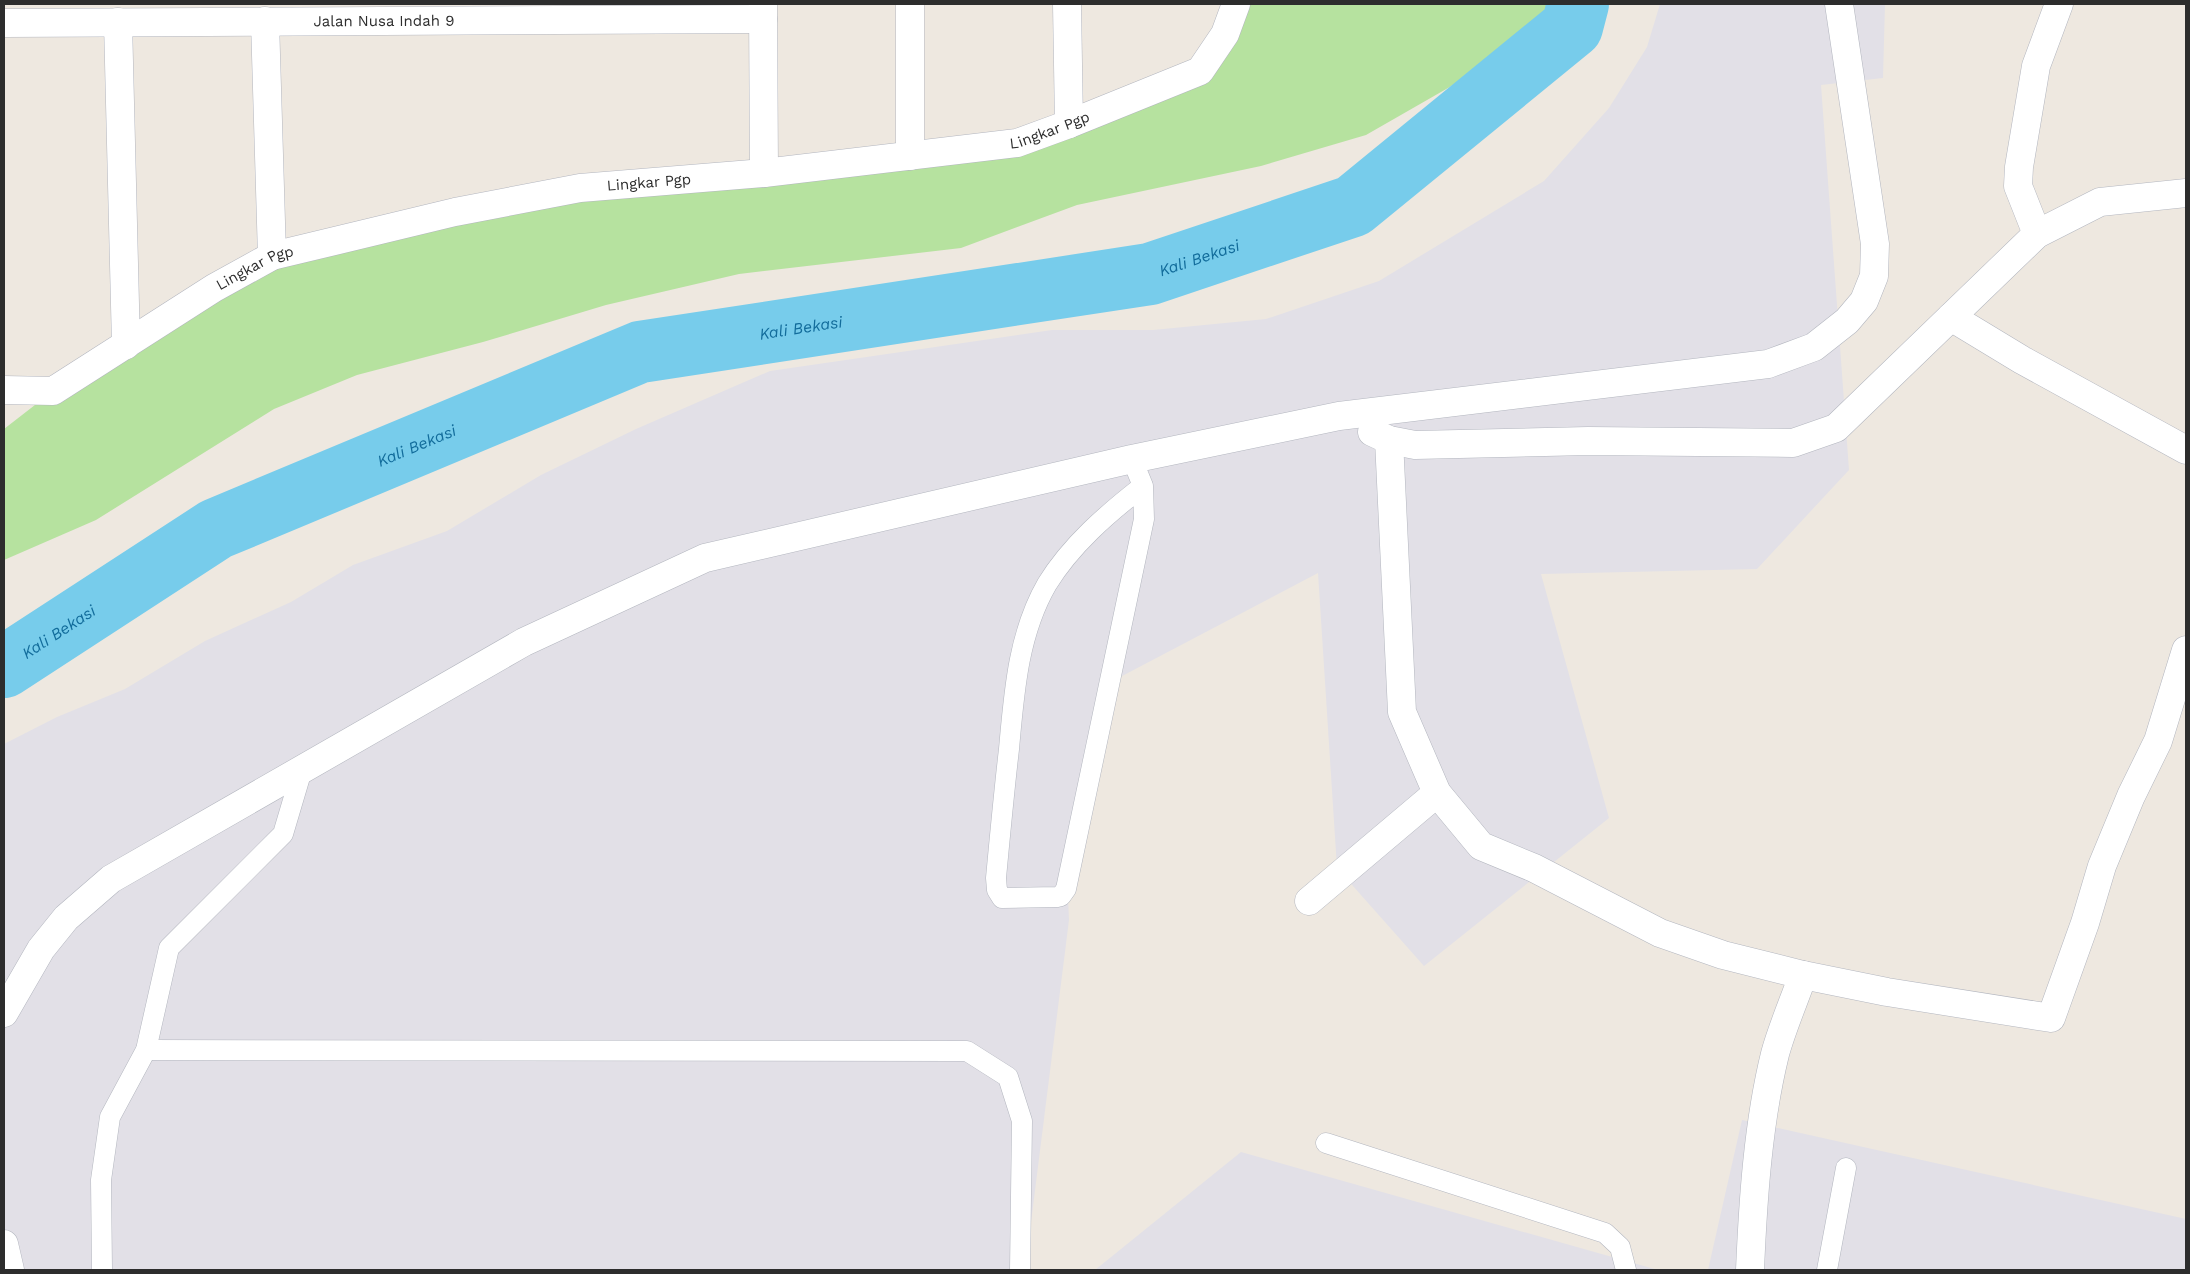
<svg xmlns="http://www.w3.org/2000/svg" width="2190" height="1274" font-family="'Work Sans',sans-serif">
  <style>
    .industrial { fill: #e2e0e7 }
    .green { fill: #b6e29f }
    .lines { fill: none; stroke-linecap: round; stroke-linejoin: round }
    .river { stroke: #77cceb; stroke-width: 62 }
    .lane-casing { stroke: #b3b6bf; stroke-width: 21 }
    .street-casing { stroke: #b3b6bf; stroke-width: 29 }
    .lane { stroke: #fff; stroke-width: 20 }
    .street { stroke: #fff; stroke-width: 28 }
    .labels { text-anchor: middle; dominant-baseline: central; stroke-width: 4; stroke-linejoin: round; paint-order: stroke }
    .street-label { font-size: 15px; fill: #2d2d2d; stroke: #fff }
    .water-label { font-size: 16px; font-style: italic; fill: #126c9b; stroke: #fff }
  </style>
  <rect width="100%" height="100%" fill="#eee8e0"/>
  <g class="industrial">
    <polygon points="1660,4 1885,4 1883,78 1821,85 1849,470 1757,569 1541,574 1609,818 1424,966 1337,868 1318,573 1105,685 1066,853 1069,920 1025,1270 4,1270 4,744 57,717 125,689 205,641 291,602 353,565 447,531 541,475 636,429 770,371 1052,330 1153,330 1266,319 1379,281 1544,181 1609,108 1647,47"/>
    <polygon points="1742,1120 2186,1219 2186,1270 1708,1270"/>
    <polygon points="1241,1152 1658,1270 1095,1270"/>
  </g>
  <polygon class="green" points="1236,4 1551,4 1513,46 1448,88 1366,135 1261,166 1077,205 961,248 739,274 606,305 483,342 357,375 274,409 96,520 4,560 4,429 53,391 214,288 455,212 1069,124 1200,71"/>
  <g class="lines">
    <path class="river" id="s1" d="M4 667 216 529 640 352 1150 274 1353 206 1572 27 1578 4"/>
    <defs>
      <g id="lane">
        <path d="M1132 459 1143 486C1107 514 1071 545 1047 584 1018 634 1014 693 1009 749 1004 792 1000 835 996 878L997 890 1002 898 1057 897 1061 896 1066 889 1144 519 1143 486"/>
        <polyline points="146,1050 967,1051 1008,1077 1022,1121 1020,1270"/>
        <polyline points="1326,1143 1605,1233 1620,1247 1626,1270"/>
        <polyline points="102,1270 101,1180 110,1117 146,1050 169,948 283,834 302,770"/>
        <polyline points="1827,1270 1846,1168"/>
      </g>
      <g id="street">
        <polyline points="763,4 764,173"/>
        <polyline points="1067,4 1069,124"/>
        <polyline points="265,21 272,256"/>
        <polyline points="118,22 126,345"/>
        <path id="s2" d="M4 23 763 19"/>
        <polyline points="910,156 910,4"/>
        <polyline points="2037,234 2018,186 2019,167 2036,66 2059,4"/>
        <polyline points="1951,317 2022,360 2186,450"/>
        <path id="s3" d="M4 390 53 391 214 288 272 256 455 212 580 188 764 173 1017 143 1069 124 1200 71 1225 34 1236 4"/>
        <polyline points="1372,432 1389,440 1415,445 1588,441 1793,443 1836,428 2037,234 2100,202 2186,193"/>
        <polyline points="1389,440 1402,712 1437,793 1481,846 1534,868 1660,933 1723,955 1803,975 1887,992 2051,1018 2085,923 2102,866 2131,796 2158,741 2186,650"/>
        <polyline points="1309,901 1437,793"/>
        <polyline points="4,1013 41,949 66,918 111,879 524,642 705,558 1132,459 1339,416 1768,364 1814,347 1847,321 1864,301 1874,276 1875,244 1839,4"/>
        <polyline points="4,1244 10,1270"/>
        <path d="M1750 1270C1753 1200 1758 1123 1775 1054 1782 1028 1794 1001 1803 975"/>
      </g>
    </defs>
    <use href="#lane" class="lane-casing"/>
    <use href="#street" class="street-casing"/>
    <use href="#lane" class="lane"/>
    <use href="#street" class="street"/>
  </g>
  <g class="labels">
    <g class="street-label">
      <text stroke="none"><textPath href="#s2" startOffset="380">Jalan Nusa Indah 9</textPath></text>
      <text stroke="none"><textPath href="#s3" startOffset="1096">Lingkar Pgp</textPath></text>
      <text stroke="none"><textPath href="#s3" startOffset="691">Lingkar Pgp</textPath></text>
      <text stroke="none"><textPath href="#s3" startOffset="286">Lingkar Pgp</textPath></text>
    </g>
    <g class="water-label">
      <text stroke="none"><textPath href="#s1" startOffset="1280">Kali Bekasi</textPath></text>
      <text stroke="none"><textPath href="#s1" startOffset="875">Kali Bekasi</textPath></text>
      <text stroke="none"><textPath href="#s1" startOffset="470">Kali Bekasi</textPath></text>
      <text stroke="none"><textPath href="#s1" startOffset="65">Kali Bekasi</textPath></text>
    </g>
  </g>
  <rect width="2190" height="1274" fill="none" stroke="#2d2d2d" stroke-width="10"/>
</svg>
